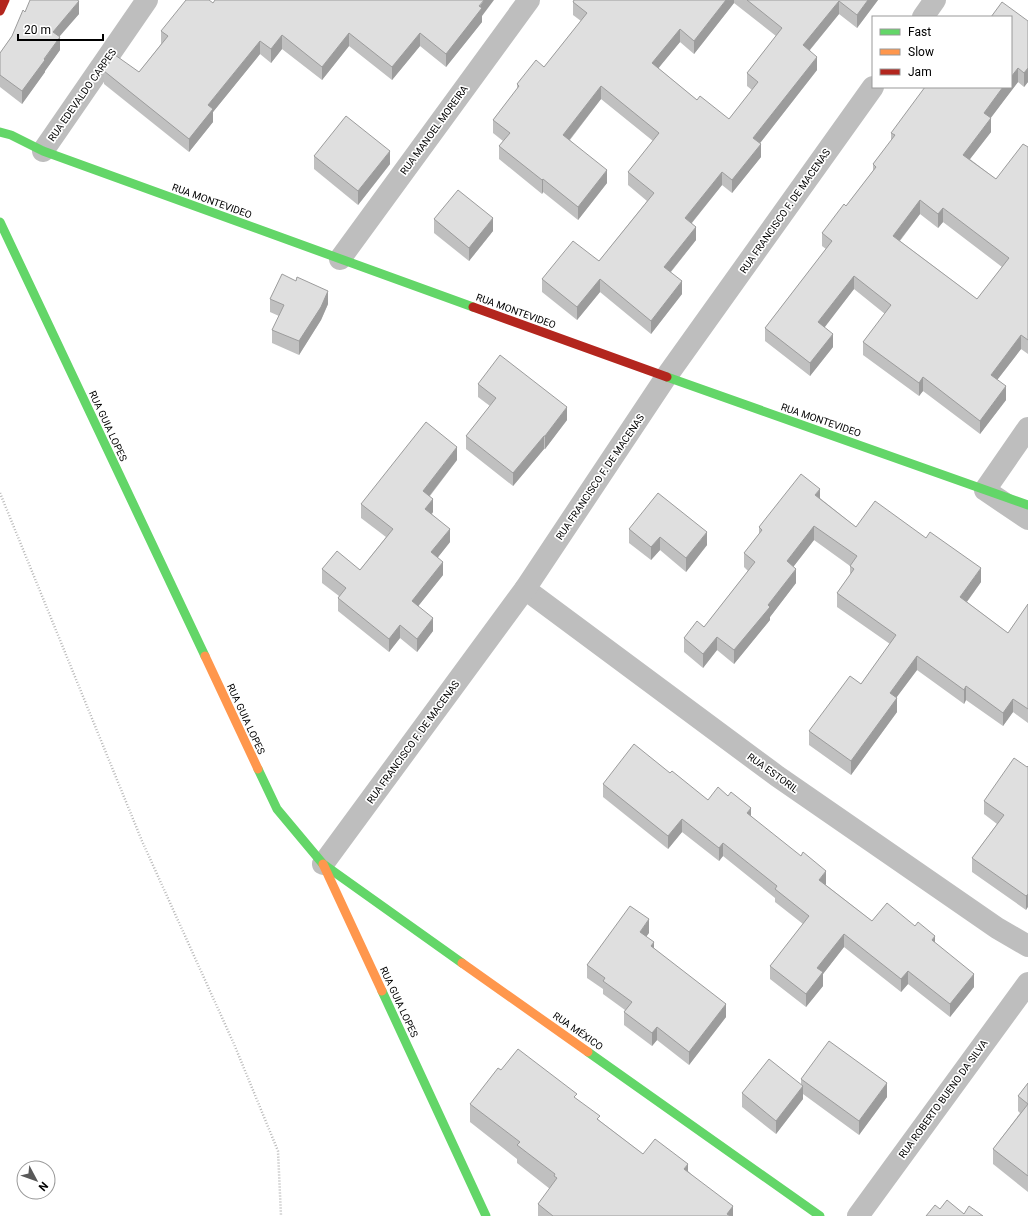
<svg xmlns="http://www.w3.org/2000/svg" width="1028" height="1216" font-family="Roboto,sans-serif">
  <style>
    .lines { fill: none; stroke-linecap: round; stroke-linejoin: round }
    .path { stroke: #b9b9b9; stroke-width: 2.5; stroke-dasharray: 1 2; stroke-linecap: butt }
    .street { stroke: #bebebe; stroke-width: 22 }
    .fast { stroke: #63d668; stroke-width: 9 }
    .slow { stroke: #ff974d; stroke-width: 9 }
    .jam { stroke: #b3261e; stroke-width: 9 }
    .wall { fill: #c0c0c0; fill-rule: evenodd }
    .shaded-wall { fill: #9c9c9c }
    .building { fill: #dfdfdf; stroke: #9c9c9c; fill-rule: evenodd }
    .labels { text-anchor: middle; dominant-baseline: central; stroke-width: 3.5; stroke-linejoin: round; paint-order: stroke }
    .street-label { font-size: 10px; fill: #000; stroke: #fff }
  </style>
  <rect width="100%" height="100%" fill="#fff"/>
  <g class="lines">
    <polyline class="path" points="0,493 142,841 234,1044 278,1151 281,1216"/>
    <g class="street">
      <polyline points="923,17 935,0"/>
      <polyline points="43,151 147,0"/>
      <polyline points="340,259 529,0"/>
      <polyline points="1028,428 985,490 1028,519"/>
      <polyline points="525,589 777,776 997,928 1028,946"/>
      <polyline points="323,864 525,589 666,377 873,87"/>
      <polyline points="858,1216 1028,983"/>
    </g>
    <g class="fast">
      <polyline points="0,132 11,135 43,151 473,307"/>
      <polyline points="0,222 205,656"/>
      <polyline points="667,377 1028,505"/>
      <polyline points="258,769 277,809 323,864 462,963"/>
      <polyline points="382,991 486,1216"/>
      <polyline points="588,1052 820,1216"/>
    </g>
    <g class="slow">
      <polyline points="205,656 258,769"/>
      <polyline points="323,864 382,991"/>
      <polyline points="462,963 588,1052"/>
    </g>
    <g class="jam">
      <polyline points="0,11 5,0"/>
      <polyline points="473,307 667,377"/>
    </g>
  </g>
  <g class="wall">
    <path d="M574 0H878L857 28 839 14 810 50 817 70 760 143 761 157 732 193 722 185 692 223 696 240 671 272 682 294 651 334 600 292 577 320 542 292V279L599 261 647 201 628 185V172L653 141 601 99 570 140 607 183 578 220 543 192 542 194 499 159V146L503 141 493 133V120L517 89V84L544 67 581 21 573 15V2ZM734 3 776 36 747 73V86L752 90 729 119 697 100 658 68 680 42 694 54Z"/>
    <polygon points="213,3 482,16 482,22 446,67 420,46 392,80 349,46 322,80 282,49 271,63 260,54 213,112 213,122 189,152 104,84 104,71 139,72 161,44 161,31"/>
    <polygon points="25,12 79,14 59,36 60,50 45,71 45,72 22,104 0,87 0,53 12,36"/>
    <path d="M1028 21V82L1024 87 1018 82 990 118 991 132 970 159 996 179 1028 147V354L1021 349 997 380 1006 400 980 434 923 391 919 396 863 355V342L885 314 854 289 824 327 833 347 810 376 765 341V328L826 249 822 246V233L846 206 873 171V164L891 141V133ZM920 214 938 228 943 222 1002 267 977 299 900 241Z"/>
    <polygon points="314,156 390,164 358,205 314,169"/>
    <polygon points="434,219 493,231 469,261 434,233"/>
    <polygon points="270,299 328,304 321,320 299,355 272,343 272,330 279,316 270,312"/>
    <polygon points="478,384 567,420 545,449 544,449 513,486 466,449 466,436 490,406 478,397"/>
    <polygon points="457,460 430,496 433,512 432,514 450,542 438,557 443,575 418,606 433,631 417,652 400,638 389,652 338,611 338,598 339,596 322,583 322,569 360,570 386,537 361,518 361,504"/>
    <polygon points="820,498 856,527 981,582 967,602 1008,633 1028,604 1028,723 1013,712 1003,726 966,700 964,704 917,670 896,698 897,712 851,775 809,745 809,731 861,684 890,644 837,607 837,593 850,575 850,566 814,540 793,567 796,583 770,617 770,620 734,664 717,650 703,668 684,652 684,638 704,627 748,571 744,567 744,553 759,535 759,527"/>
    <polygon points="629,529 707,545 686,572 660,550 651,560 629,543"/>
    <polygon points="1027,767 1026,910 972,872 972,858 997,824 984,814 984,801"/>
    <polygon points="670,773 708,800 751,816 826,884 826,885 872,921 935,943 974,987 950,1017 908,984 901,992 844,947 823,974 823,986 806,1007 770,979 770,966 803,924 775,902 775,898 723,856 719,861 682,832 668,849 603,797 603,784"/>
    <polygon points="649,933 646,936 654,948 726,1017 689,1065 657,1040 652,1046 624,1025 624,1012 625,1010 603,994 603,989 587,978 587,965"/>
    <polygon points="801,1079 887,1097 859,1135 803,1094 803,1099 776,1134 742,1107 742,1093 801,1084"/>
    <polygon points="1028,1083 1028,1192 993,1164 993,1149 1020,1113 1018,1111 1018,1096"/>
    <polygon points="577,1099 600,1121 643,1154 688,1171 733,1216 538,1216 538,1204 550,1189 517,1163 517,1159 470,1122 470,1104"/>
  </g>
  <g class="shaded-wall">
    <polygon points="484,0 494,0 482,16 482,22 446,67 446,54"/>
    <polygon points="726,0 734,0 734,3 694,54 694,41"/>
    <polygon points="868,0 878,0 857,28 857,15"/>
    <polygon points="79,1 79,14 53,44 53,32"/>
    <polygon points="839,1 839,14 803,58 803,45"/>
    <polygon points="680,29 680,42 652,76 652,63"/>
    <polygon points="349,33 349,46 322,80 322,67"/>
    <polygon points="420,33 420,46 392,80 392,67"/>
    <polygon points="282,35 282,49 271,63 271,49"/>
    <polygon points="60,37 60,50 45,71 45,72 22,104 22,91"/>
    <polygon points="260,41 260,54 213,112 213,122 189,152 189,139 208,105"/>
    <polygon points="817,57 817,70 753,152 753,138"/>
    <polygon points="1018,68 1018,82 984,127 984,113 1003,87 1011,87 1011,77"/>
    <polygon points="1028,68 1028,82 1024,87 1024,73"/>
    <polygon points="601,86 601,99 563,148 563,135"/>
    <polygon points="991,118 991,132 963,168 963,155"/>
    <polygon points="761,144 761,157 732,193 732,180"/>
    <polygon points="390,151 390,164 358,205 358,191"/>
    <polygon points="607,170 607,183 578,220 578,207"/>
    <polygon points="722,172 722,185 685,231 685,218"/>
    <polygon points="543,179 543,192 542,194 542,180"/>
    <polygon points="920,200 920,214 893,249 893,236"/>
    <polygon points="943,208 943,222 938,228 938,214"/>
    <polygon points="493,218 493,231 469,261 469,248"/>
    <polygon points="696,227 696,240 664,280 664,267"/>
    <polygon points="854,276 854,289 818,336 818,322"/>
    <polygon points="600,279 600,292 577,320 577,307"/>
    <polygon points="682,281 682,294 651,334 651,321"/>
    <polygon points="328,291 328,304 321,320 299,355 299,341"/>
    <polygon points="833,334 833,347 810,376 810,363"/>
    <polygon points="1021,335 1021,349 991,388 991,375"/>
    <polygon points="923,377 923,391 919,396 919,383"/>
    <polygon points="1006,386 1006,400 980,434 980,421"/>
    <polygon points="567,407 567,420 545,449 545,436"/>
    <polygon points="544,436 544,449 513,486 513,473"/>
    <polygon points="457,447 457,460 423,504 423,491"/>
    <polygon points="820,489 820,503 815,495"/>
    <polygon points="433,499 433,512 425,522 425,509"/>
    <polygon points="814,526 814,540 787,575 787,561"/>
    <polygon points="450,529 450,542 431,566 431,552"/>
    <polygon points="707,532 707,545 686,572 686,558"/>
    <polygon points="660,537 660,550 651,560 651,547"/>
    <polygon points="443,562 443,575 412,614 412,601"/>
    <polygon points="981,568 981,582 960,611 960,597"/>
    <polygon points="796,569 796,583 770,617 770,620 734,664 734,650 768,605"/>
    <polygon points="433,618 433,631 417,652 417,639"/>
    <polygon points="400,625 400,638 389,652 389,639"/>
    <polygon points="717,637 717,650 703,668 703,654"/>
    <polygon points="917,656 917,670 890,706 890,693"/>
    <polygon points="966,686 966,700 964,704 964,690"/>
    <polygon points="897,698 897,712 851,775 851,761"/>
    <polygon points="1013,699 1013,712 1003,726 1003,713"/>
    <polygon points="751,808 751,821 747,813"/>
    <polygon points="682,819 682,832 668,849 668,836"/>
    <polygon points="723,843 723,856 719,861 719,848"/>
    <polygon points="826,871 826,884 819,893 819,880"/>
    <polygon points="1028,894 1028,907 1026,910 1026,896"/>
    <polygon points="649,919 649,933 640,945 640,932"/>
    <polygon points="844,934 844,947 823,974 823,986 806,1007 806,994 817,968"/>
    <polygon points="935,936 935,949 932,940"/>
    <polygon points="654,942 654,955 651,946"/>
    <polygon points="908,971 908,984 901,992 901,979"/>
    <polygon points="974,974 974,987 950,1017 950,1004"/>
    <polygon points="726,1004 726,1017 689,1065 689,1052"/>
    <polygon points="657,1027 657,1040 652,1046 652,1033"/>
    <polygon points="887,1083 887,1097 859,1135 859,1121"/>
    <polygon points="803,1086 803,1099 776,1134 776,1121"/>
    <polygon points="688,1164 688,1183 684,1169"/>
    <polygon points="733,1206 733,1216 727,1216 727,1214"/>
  </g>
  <g class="building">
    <polygon points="30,0 77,0 79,1 53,32 60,37 44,59 45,60 22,91 0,75 0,53 12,36 23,10 25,12"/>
    <polygon points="186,0 209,0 213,3 215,0 484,0 479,6 482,8 446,54 420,33 392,67 349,33 322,67 282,35 271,49 260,41 208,105 213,109 189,139 104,71 115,55 139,72 168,36 161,31"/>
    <polygon points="574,0 726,0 694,41 680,29 652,63 697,100 700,96 729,119 758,82 747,73 782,28 747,0 868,0 857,15 839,1 803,45 817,57 753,138 761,144 732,180 722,172 685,218 696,227 664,267 682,281 651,321 600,279 577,307 542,279 573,241 599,261 654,193 628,172 659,133 601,86 563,135 607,170 578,207 543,179 542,180 499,146 510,133 493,120 519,86 517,84 536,60 544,67 587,13 573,2"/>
    <polygon points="1002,2 1028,21 1028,68 1024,73 1018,68 1011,77 1011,17 991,17"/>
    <path d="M925 87H1003L984 113 991 118 963 155 996 179 1023 144 1028 147V340L1021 335 991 375 1006 386 980 421 923 377 919 383 863 342 891 305 854 276 818 322 833 334 810 363 765 328 832 241 822 233 844 204 846 206 876 167 873 164 895 135 891 133ZM920 200 938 214 943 208 1009 258 977 299 893 236Z"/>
    <polygon points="346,116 390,151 358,191 314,156"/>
    <polygon points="458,190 493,218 469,248 434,219"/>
    <polygon points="282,274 296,281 297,277 328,291 321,307 299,341 272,330 284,305 270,299"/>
    <polygon points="500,355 567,407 545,436 544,436 513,473 466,436 496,398 478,384"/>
    <polygon points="426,422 457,447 423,491 433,499 425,509 450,529 431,552 443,562 412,601 433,618 417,639 400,625 389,639 338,598 346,588 322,569 337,551 360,570 393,529 361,504"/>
    <polygon points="801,474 820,489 815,495 856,527 875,501 926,538 930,532 981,568 960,597 1008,633 1028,604 1028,709 1013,699 1003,713 966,686 964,690 917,656 890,693 897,698 851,761 809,731 850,676 861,684 896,635 837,593 854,569 850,566 857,556 814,526 787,561 796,569 768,605 770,607 734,650 717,637 703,654 684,638 697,621 704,627 755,562 744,553 762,530 759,527"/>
    <polygon points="658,493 707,532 686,558 660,537 651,547 629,529"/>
    <polygon points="634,744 670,773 672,771 708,800 718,787 728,796 731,792 751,808 747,813 801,856 803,852 826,871 819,880 872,921 887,903 915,926 918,922 935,936 932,940 974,974 950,1004 908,971 901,979 844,934 817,968 823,972 806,994 770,966 809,916 775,889 777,886 723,843 719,848 682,819 668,836 603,784"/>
    <polygon points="1014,758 1027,767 1028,766 1028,894 1026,896 972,858 1004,815 984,801"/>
    <polygon points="630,906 649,919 640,932 654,942 651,946 726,1004 689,1052 657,1027 652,1033 624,1012 632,1002 603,981 605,978 587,965"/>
    <polygon points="829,1041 887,1083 859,1121 801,1079"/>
    <polygon points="518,1049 577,1094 574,1097 600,1116 597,1119 643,1154 655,1139 688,1164 684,1169 733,1206 727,1214 730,1216 553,1216 538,1204 557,1178 554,1176 555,1174 517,1145 520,1142 470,1104 498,1068 501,1070"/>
    <polygon points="769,1059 803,1086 776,1121 742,1093"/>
    <polygon points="1028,1083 1028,1176 993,1149 1028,1104 1018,1096"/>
    <polygon points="947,1200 964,1214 969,1206 983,1216 926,1216 935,1205 940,1209"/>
  </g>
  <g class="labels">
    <g class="street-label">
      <text transform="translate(82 95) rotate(-55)">RUA EDEVALDO CARPES</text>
      <text transform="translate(434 130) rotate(-54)">RUA MANOEL MOREIRA</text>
      <text transform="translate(212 201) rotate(20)">RUA MONTEVIDEO</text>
      <text transform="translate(785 211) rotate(-55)">RUA FRANCISCO F. DE MACENAS</text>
      <text transform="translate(516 311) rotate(20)">RUA MONTEVIDEO</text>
      <text transform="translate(821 420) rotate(19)">RUA MONTEVIDEO</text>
      <text transform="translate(108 426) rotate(65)">RUA GUIA LOPES</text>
      <text transform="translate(600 477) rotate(-56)">RUA FRANCISCO F. DE MACENAS</text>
      <text transform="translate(246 719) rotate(65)">RUA GUIA LOPES</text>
      <text transform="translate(413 742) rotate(-54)">RUA FRANCISCO F. DE MACENAS</text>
      <text transform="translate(773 773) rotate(36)">RUA ESTORIL</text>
      <text transform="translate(399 1002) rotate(65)">RUA GUIA LOPES</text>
      <text transform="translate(578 1031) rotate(35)">RUA MÉXICO</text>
      <text transform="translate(943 1099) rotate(-54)">RUA ROBERTO BUENO DA SILVA</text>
    </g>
  </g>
  <rect x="872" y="16" width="140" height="72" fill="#ffffff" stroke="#999999"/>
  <rect x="880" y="29" width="20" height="6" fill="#63d668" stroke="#999999"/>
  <text x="908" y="36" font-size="12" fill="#000000">Fast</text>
  <rect x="880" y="49" width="20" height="6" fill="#ff974d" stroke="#999999"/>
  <text x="908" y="56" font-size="12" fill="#000000">Slow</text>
  <rect x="880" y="69" width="20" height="6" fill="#b3261e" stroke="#999999"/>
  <text x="908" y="76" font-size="12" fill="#000000">Jam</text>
  <g transform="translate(36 1180) rotate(131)"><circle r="19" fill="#ffffff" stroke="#999999"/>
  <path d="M0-3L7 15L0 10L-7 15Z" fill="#595959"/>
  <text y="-6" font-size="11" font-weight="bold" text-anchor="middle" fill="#000000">N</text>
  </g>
  <path d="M18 34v6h85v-6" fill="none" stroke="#000000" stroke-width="2"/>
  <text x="24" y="34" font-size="12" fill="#000000" stroke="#ffffff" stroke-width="3" paint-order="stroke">20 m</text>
</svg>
